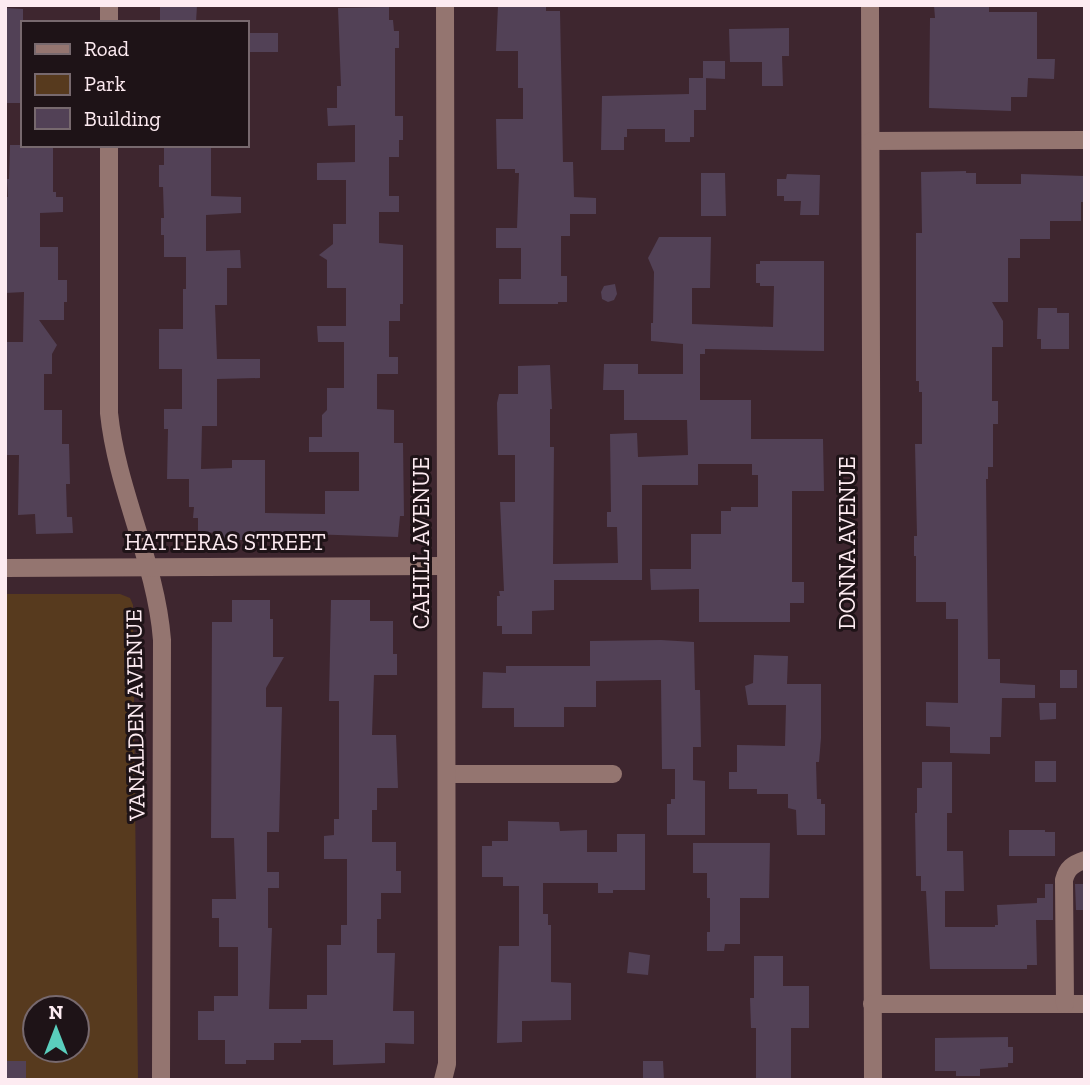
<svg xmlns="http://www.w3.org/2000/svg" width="1090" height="1085" font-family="'Zilla Slab',serif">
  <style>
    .green { fill: #573a1e; fill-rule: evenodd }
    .building { fill: #524156 }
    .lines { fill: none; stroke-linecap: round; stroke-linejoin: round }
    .minor { stroke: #947570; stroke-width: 18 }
    .labels { text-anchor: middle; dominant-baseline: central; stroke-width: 6; stroke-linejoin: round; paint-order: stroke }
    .street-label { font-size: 23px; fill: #fdebf1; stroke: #1e1317 }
  </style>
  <rect width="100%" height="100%" fill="#3e262f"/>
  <path class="green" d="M5 594H120L130 598 133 605 138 1080H5ZM35 1008H77V1050H35Z"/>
  <g class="building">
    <polygon points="160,5 197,5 196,23 160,23"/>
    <polygon points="498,5 546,5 546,11 560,11 563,162 573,162 574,197 596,198 596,214 570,214 570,236 561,236 561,276 567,276 567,302 558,302 558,304 499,304 499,279 521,279 521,248 496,248 496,228 517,228 519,173 515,173 515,169 497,169 496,119 523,119 523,88 518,88 518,51 496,51"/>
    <polygon points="934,5 989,5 989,12 1037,12 1037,59 1055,59 1054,79 1028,78 1027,97 1011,97 1011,111 929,108 930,18 935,18"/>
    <polygon points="389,7 389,20 393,20 394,31 399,31 399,48 395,48 395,116 403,116 403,140 399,140 399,157 389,157 389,196 399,196 399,212 379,212 379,243 403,245 403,304 400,304 400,321 389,321 389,357 398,357 398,374 377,374 377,409 394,410 394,443 403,443 404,516 400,516 398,537 249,532 249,540 220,540 220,533 198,532 198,518 193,518 194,507 189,507 189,479 167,479 168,429 164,429 164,409 182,409 182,369 159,369 159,329 183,329 183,289 186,289 186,257 164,257 164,235 161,235 161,218 164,218 163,187 159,187 159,165 164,165 164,145 211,145 211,196 241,197 241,213 206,215 206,251 240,250 241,268 227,268 227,305 215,305 217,359 260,359 260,378 217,379 217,426 202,426 201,469 232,468 232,460 265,460 265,513 325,514 325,491 359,491 359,452 309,452 309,437 322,437 322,415 327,410 327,388 344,388 344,342 318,342 317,326 346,326 346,288 327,288 327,260 319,255 333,244 333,224 346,224 346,180 317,180 317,163 355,162 355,125 328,126 327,108 337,108 337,86 341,86 338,8"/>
    <polygon points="5,8 23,9 23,103 5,103"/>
    <polygon points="789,28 789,56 782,56 783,86 762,86 762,62 730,62 729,29"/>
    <rect x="247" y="33" width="31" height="19"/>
    <polygon points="703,61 725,61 725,79 703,78"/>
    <polygon points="689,78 706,78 706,110 694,110 694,137 690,137 690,142 665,142 665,129 627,129 627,137 624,137 624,150 601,150 602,96 689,94"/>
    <polygon points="10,145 53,145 53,192 56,192 56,197 63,197 63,212 40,213 40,247 58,247 58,280 67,280 67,302 64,302 64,320 39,320 57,345 52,354 52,374 44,374 44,410 62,410 62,444 69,444 70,484 66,484 67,517 72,517 73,533 36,534 35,514 18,515 19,455 5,455 5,342 23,342 24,292 5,293 5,197 8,197 7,179 9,179"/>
    <polygon points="966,171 966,173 976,173 976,184 1021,184 1021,174 1085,176 1085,202 1081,202 1081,221 1050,221 1050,239 1020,239 1020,258 1008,258 1008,302 992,302 1003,321 1003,347 992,347 992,401 998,401 998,424 993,424 993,467 988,467 988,479 986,479 988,659 1000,659 1000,683 1035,685 1035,698 1002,698 1001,737 990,737 990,754 950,753 950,727 926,726 926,702 958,703 958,619 946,619 946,602 916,602 916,556 914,556 914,536 917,536 915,444 922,444 922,392 919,392 919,381 916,381 916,233 922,233 921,172"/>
    <polygon points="701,173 725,173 726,216 701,216"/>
    <polygon points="787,174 820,175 819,215 800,215 801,201 784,201 784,196 777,196 777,179 786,179"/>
    <polygon points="659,237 711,237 710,288 692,288 692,324 773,327 774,286 760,286 760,283 756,283 756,264 760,264 760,261 824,261 824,351 705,349 705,354 700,354 700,400 751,400 751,439 823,439 824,491 792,491 792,582 804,582 804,603 790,603 790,622 699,622 699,589 651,590 650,569 691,569 691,534 721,534 721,511 731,511 731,507 758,507 758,475 752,475 752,464 698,464 698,485 642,485 642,580 554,580 554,610 532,611 532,634 502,634 502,626 497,626 497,596 500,596 499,591 504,591 500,502 515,502 515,455 498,455 497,403 499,394 518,394 518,366 550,365 552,409 550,409 550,447 554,447 553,564 618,563 617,527 607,527 607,512 611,512 610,434 637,433 638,457 688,455 687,420 624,420 624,390 603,390 604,364 638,364 638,374 683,374 683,344 651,341 651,323 653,323 654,272 648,258"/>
    <polygon points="615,284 617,294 614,300 608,302 602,299 601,292 604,286"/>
    <polygon points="1038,308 1057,308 1057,313 1069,313 1069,349 1041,349 1041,339 1037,339"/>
    <polygon points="232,600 270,600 270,619 273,619 273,657 284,657 266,688 266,707 282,707 279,832 267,832 267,872 279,872 279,888 268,888 268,928 272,928 269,1009 307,1009 307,995 327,995 327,945 341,945 341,925 347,925 347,859 324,859 324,836 334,835 334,819 339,819 339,701 329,701 331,600 370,600 370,621 393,621 393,654 397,654 397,675 374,675 372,735 396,735 398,788 377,788 377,810 372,810 372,842 396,842 396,871 401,871 401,893 381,893 381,919 377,919 377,953 395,953 393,1011 414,1011 414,1044 385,1043 385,1063 333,1065 333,1040 301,1040 301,1043 274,1043 274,1060 246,1060 246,1064 225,1064 225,1040 198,1040 198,1011 214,1011 214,996 238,996 238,947 219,947 219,918 212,918 212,899 236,899 234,838 211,838 212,622 232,622"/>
    <polygon points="661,640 694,642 695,690 700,690 701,747 693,747 693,780 705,781 705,835 667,835 667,804 671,804 671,799 675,799 675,769 662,769 661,680 596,681 596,707 564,707 564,727 514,727 514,708 482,708 483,672 506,673 506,666 590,666 590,641"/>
    <polygon points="754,655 788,656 787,684 821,684 821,738 819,762 816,762 817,799 821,799 821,804 825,804 825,835 797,835 796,810 788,808 788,794 757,794 757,789 729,789 729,772 737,772 737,745 785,746 786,705 748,705 745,686 753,683"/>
    <rect x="1060" y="670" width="17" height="18"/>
    <polygon points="1039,703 1056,703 1056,719 1040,720"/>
    <rect x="1035" y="761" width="21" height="21"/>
    <polygon points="922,762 952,762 952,813 947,813 947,851 963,851 964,891 945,891 945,927 995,927 995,925 998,925 997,905 1037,903 1037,898 1045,898 1045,884 1053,884 1053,920 1036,920 1037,965 1027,965 1027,969 930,969 926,891 921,891 921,876 916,876 915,813 917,813 917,788 922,788"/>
    <polygon points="508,821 559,822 560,831 587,830 587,852 617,852 617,834 645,834 645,890 613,890 613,893 598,893 598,883 543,883 543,914 548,914 548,925 551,925 551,982 571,983 571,1020 522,1021 522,1042 497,1043 499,946 519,946 519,886 503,886 503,877 482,877 482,846 492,846 492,841 508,841"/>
    <polygon points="1009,830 1045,830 1045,832 1055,832 1055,856 1009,856"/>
    <polygon points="693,843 770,843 769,898 740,898 740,944 725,944 724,951 707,951 707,932 710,932 710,898 707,898 707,873 693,873"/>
    <polygon points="1075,884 1085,884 1085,910 1076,910"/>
    <polygon points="629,952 650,955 648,975 627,973"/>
    <polygon points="754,956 783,956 783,986 809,986 809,1028 791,1028 791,1079 756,1080 756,1028 751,1028 750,998 754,998"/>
    <polygon points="1008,1037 1008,1047 1013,1047 1013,1063 1008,1063 1008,1067 980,1069 980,1076 956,1076 956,1071 935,1071 935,1038"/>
    <rect x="5" y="1061" width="21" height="19"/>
    <polygon points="643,1061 663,1061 664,1080 643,1080"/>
  </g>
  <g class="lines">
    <g class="minor">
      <polyline points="109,5 109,23"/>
      <polyline points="870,5 873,1080"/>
      <polyline points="871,141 1085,140"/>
      <path d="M109 145V413C117 491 156 562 162 640L161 1080"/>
      <polyline points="5,568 445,566"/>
      <polyline points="447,774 613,774"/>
      <polyline points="872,1004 1085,1004"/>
      <path d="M1065 1004 1064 880C1067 868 1073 864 1085 860"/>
      <polyline points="443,1080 447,1064 445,5"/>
    </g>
  </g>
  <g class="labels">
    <g class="street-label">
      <text x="225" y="542">HATTERAS STREET</text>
      <text transform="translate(421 543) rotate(-90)">CAHILL AVENUE</text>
      <text transform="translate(847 543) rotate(-90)">DONNA AVENUE</text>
      <text transform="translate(135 715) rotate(-91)">VANALDEN AVENUE</text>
    </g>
  </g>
  <rect width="1090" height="1085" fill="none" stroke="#fdebf1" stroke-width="14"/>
  <rect x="21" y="21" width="228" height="126" fill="#1e1317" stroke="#77696e" stroke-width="2"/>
  <rect x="35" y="44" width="35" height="10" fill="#947570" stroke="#77696e" stroke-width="2"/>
  <text x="84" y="56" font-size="21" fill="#fdebf1">Road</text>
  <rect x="35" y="74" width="35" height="21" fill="#573a1e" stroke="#77696e" stroke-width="2"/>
  <text x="84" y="91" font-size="21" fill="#fdebf1">Park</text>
  <rect x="35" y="108" width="35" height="21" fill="#524156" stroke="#77696e" stroke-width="2"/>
  <text x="84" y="126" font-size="21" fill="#fdebf1">Building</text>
  <g transform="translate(56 1029)"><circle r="33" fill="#1e1317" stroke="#77696e" stroke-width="2"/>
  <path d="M0-5L12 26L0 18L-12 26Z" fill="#5acebd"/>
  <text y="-10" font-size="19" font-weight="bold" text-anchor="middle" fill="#fdebf1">N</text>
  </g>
</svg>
